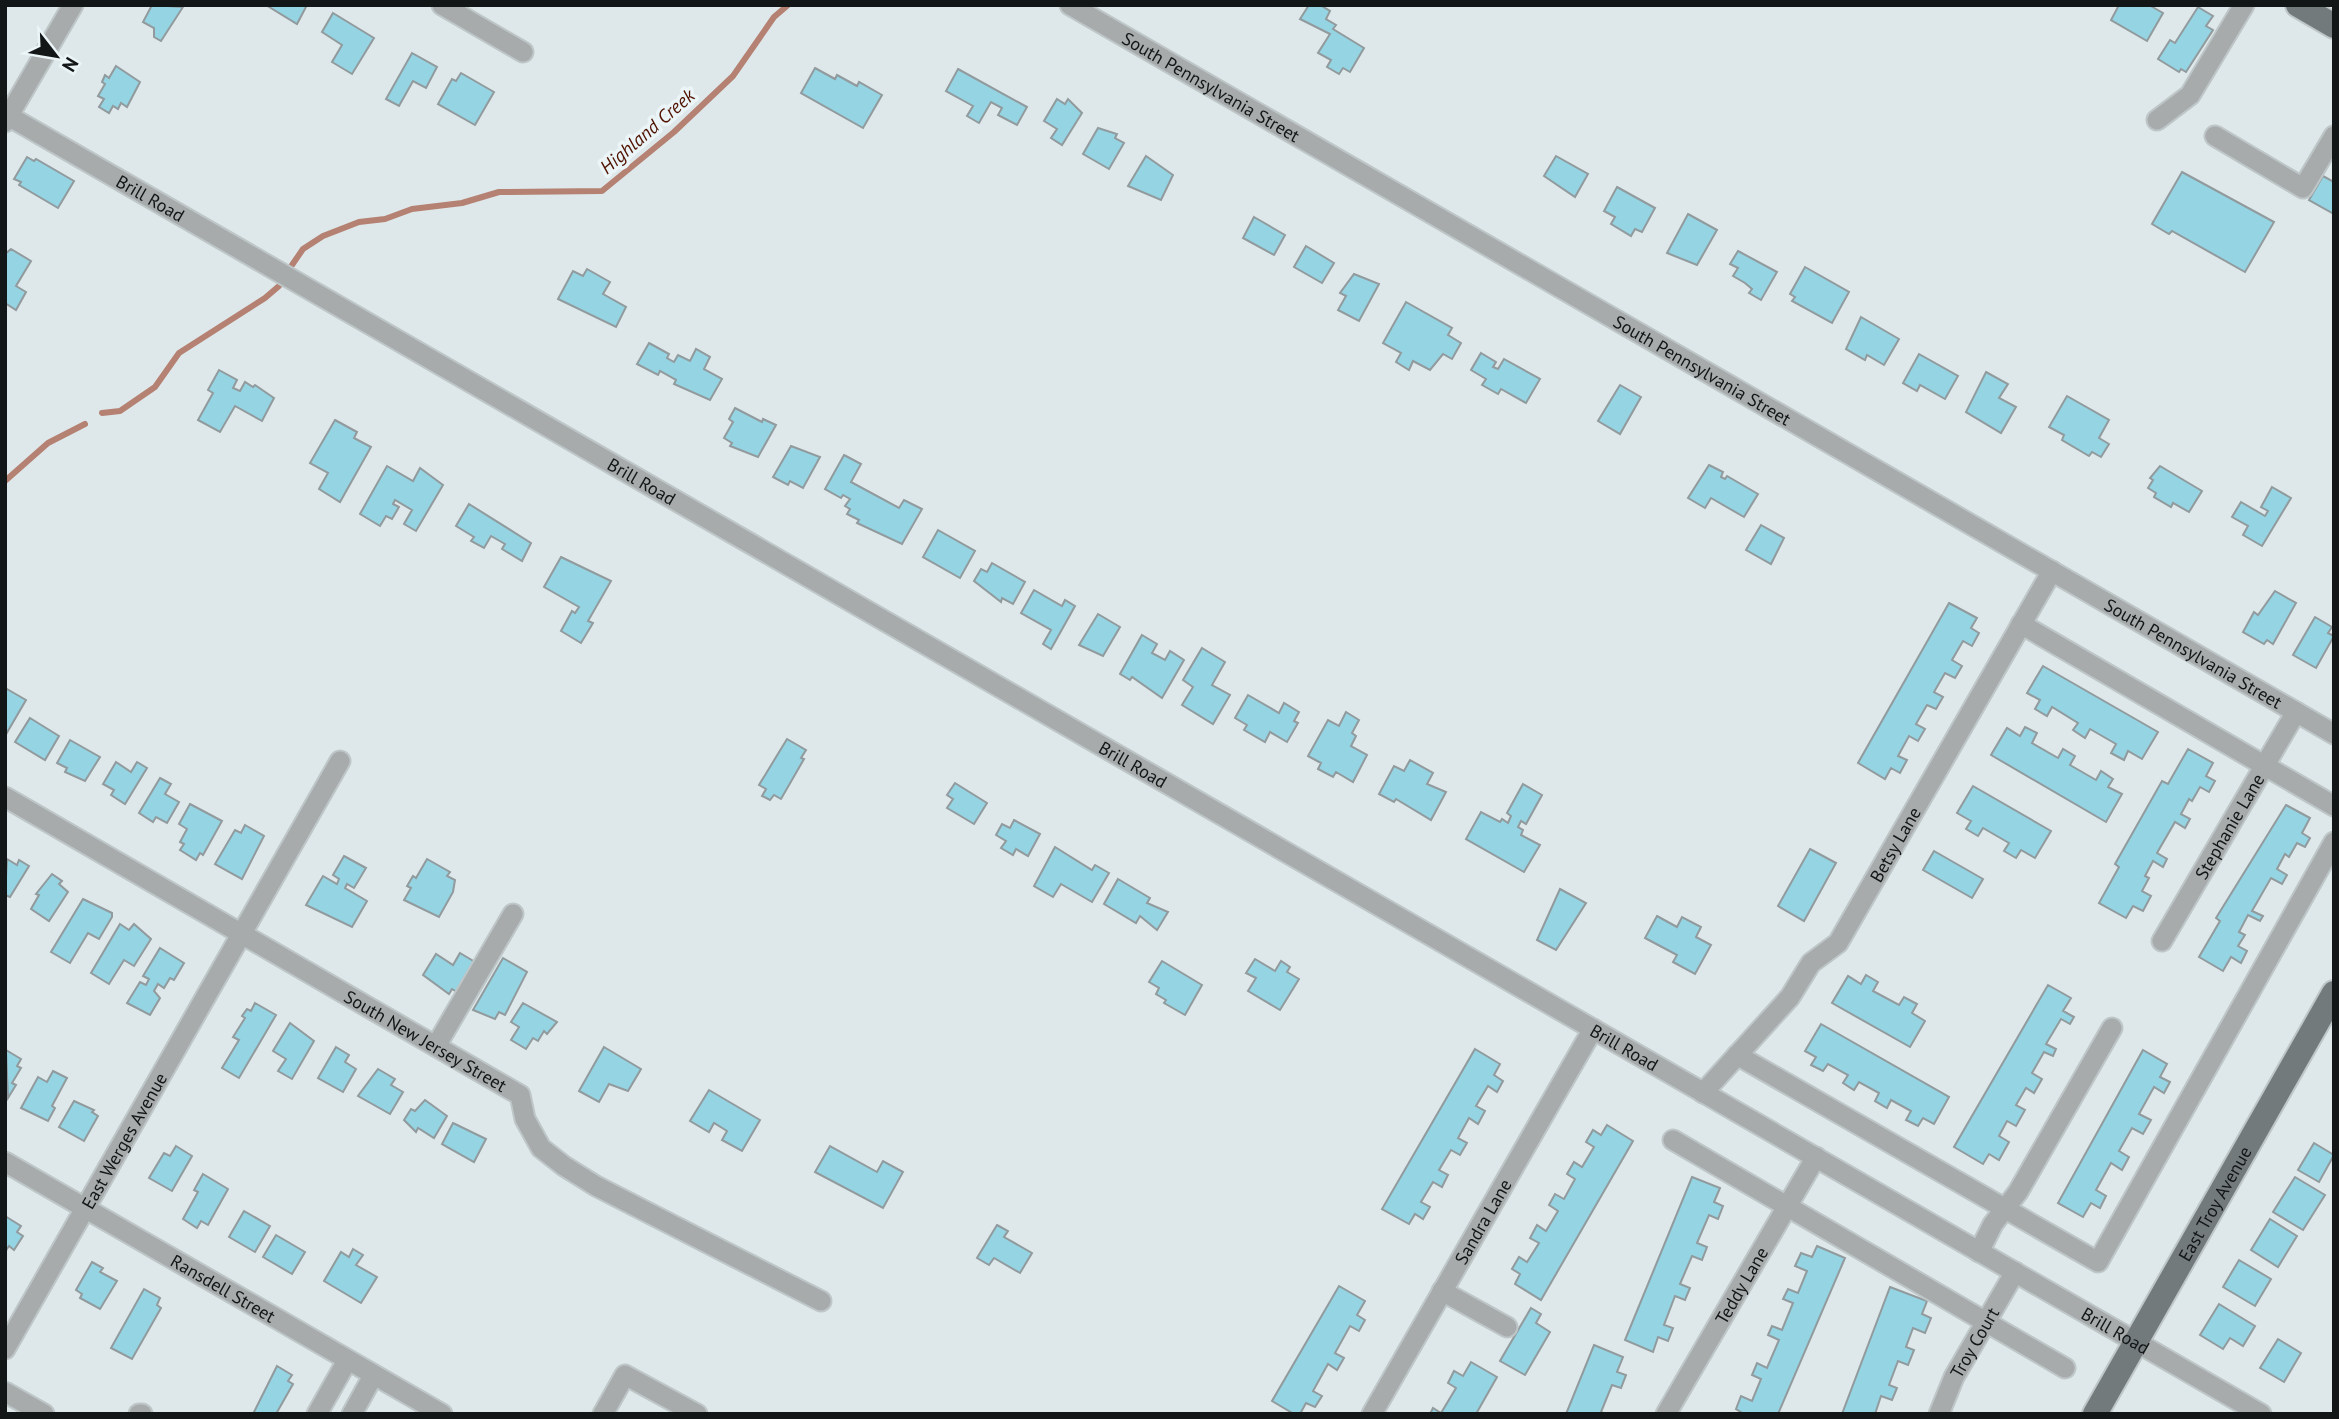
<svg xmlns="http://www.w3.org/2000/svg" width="2339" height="1419" font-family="'PT Sans',sans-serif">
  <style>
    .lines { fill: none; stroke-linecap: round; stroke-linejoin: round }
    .stream { stroke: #b48172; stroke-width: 6 }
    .building { fill: #95d4e3; stroke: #919a9d; stroke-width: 2 }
    .minor-casing { stroke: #bec6c8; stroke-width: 23 }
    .major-casing { stroke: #bec6c8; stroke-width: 28 }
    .minor { stroke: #a7abac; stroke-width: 19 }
    .major { stroke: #737a7c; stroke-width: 24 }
    .labels { text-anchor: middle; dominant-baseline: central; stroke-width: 7; stroke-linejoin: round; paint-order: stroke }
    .street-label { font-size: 18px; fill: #131617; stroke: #ebf5f7 }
    .water-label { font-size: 19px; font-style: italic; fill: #501200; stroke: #ebf5f7 }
  </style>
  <rect width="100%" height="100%" fill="#dee8ea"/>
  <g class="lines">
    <g class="stream">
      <polyline points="292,265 303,249 323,236 359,222 385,219 412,209 462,203 499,192 602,191 674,132 733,76 774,17 788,5"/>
      <polyline points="102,413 120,411 155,387 179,353 265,298 279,286"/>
      <polyline points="5,481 48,443 85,424"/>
    </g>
  </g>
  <g class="building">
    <polygon points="152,5 183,7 161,41 154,37 154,28 143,22"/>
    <polygon points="266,5 307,5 297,24"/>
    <polygon points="1309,5 1320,5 1330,11 1326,19 1336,25 1333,29 1364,48 1350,72 1343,68 1339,74 1327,67 1331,60 1318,53 1330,34 1300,19"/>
    <polygon points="2119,5 2149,5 2163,13 2147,41 2111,20"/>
    <polygon points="2198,7 2213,16 2206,26 2213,30 2186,72 2181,69 2179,72 2158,59 2170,40 2175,43"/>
    <polygon points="333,13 374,38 352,74 332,62 342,45 322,32"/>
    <polygon points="412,53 437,67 426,88 413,81 399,106 386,99"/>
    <polygon points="116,66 140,82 127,107 121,103 118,109 113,106 109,113 99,107 104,99 98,96 105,84 102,82 105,75 109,78"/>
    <polygon points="815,68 835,79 837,75 857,86 859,82 882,95 863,128 801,93"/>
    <polygon points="958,69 1027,107 1017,125 998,115 1002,108 991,102 979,123 967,116 973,106 946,91"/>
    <polygon points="461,73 494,92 475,125 438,104 452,79 456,81"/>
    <polygon points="1057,99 1065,104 1068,99 1082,113 1062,145 1051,138 1057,129 1044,121"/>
    <polygon points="1098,128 1117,134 1115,138 1124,143 1109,169 1083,154"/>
    <polygon points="1146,156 1173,175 1161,200 1128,186"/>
    <polygon points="1556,156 1588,174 1575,197 1544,176"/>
    <polygon points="27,157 34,161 36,159 74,181 58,208 19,185 21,182 14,179"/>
    <polygon points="2182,172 2274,222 2245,272 2172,231 2169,234 2152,224"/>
    <polygon points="2323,176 2334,182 2334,214 2309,200"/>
    <polygon points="1617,187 1655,208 1642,232 1635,229 1631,236 1611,224 1615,217 1604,211"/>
    <polygon points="1688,214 1717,230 1697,265 1667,253"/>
    <polygon points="1254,217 1285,235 1274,255 1243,238"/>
    <polygon points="1306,246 1334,263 1322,283 1294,267"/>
    <polygon points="11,249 31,261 16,286 26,292 16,310 5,303 5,254"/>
    <polygon points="1738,251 1777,272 1761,300 1749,293 1752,289 1745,283 1733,276 1738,268 1730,264"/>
    <polygon points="1805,267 1849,292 1832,323 1792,301 1795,297 1790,294"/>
    <polygon points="587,269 610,282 603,294 626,307 616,327 558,299 573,271 583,276"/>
    <polygon points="1354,274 1379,284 1359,321 1338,310 1346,296 1340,293"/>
    <polygon points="1406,302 1452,328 1448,335 1461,343 1452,359 1443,354 1430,370 1413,361 1409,370 1396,362 1401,353 1383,343"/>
    <polygon points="1861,317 1899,339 1884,365 1867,355 1865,360 1846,349"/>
    <polygon points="649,343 669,354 667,358 674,362 678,355 690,361 696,349 710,357 704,369 722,379 710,400 674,384 676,380 660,371 658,375 637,364"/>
    <polygon points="1481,353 1496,362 1493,367 1498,369 1504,359 1540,379 1526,403 1501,389 1498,394 1482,385 1486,379 1471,370"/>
    <polygon points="1919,354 1958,376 1945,399 1920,385 1917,391 1903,383"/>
    <polygon points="219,370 237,380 233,388 240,391 245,382 253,387 255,385 274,398 262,421 235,406 220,432 198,420 213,393 208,390"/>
    <polygon points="1986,372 2008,384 1999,398 2016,407 2001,433 1966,412"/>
    <polygon points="1620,385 1641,397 1620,434 1598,421"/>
    <polygon points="2067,396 2109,420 2099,438 2109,444 2101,457 2092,452 2089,456 2062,440 2064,435 2049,427"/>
    <polygon points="735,408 762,422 763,419 776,425 758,457 730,446 732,443 724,438 733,422 729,419"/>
    <polygon points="335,420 357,432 354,438 371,447 340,502 319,489 328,473 310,463"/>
    <polygon points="791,446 820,457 803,488 790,481 788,485 773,477"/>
    <polygon points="844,455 861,464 851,482 899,508 904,500 922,509 902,544 857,523 859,520 847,514 850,509 845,506 850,499 843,495 841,498 825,489"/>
    <polygon points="1709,465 1723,472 1721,477 1725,479 1727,476 1758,494 1744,517 1711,498 1705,508 1688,498"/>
    <polygon points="387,466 413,481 420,468 443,485 416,531 404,524 412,510 395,500 393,504 399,507 392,519 386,516 380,526 360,514"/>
    <polygon points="2160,466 2202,491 2189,512 2173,503 2171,507 2154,497 2156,493 2148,488 2153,480 2150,478"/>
    <polygon points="2272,487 2291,498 2262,546 2243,535 2248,526 2232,517 2241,502 2265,516 2268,511 2261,507"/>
    <polygon points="469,504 531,543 522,561 502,549 505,544 491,536 484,548 471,541 474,537 456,526"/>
    <polygon points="1761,525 1784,538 1771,564 1746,550"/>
    <polygon points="938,530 975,551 960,578 923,557"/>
    <polygon points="561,557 611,581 588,621 593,623 581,643 561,631 572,611 575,613 579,607 544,587"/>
    <polygon points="992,563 1025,582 1013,604 1002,598 1001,602 974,581 981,569 987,572"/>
    <polygon points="1034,590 1062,606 1065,600 1075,606 1051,649 1043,644 1051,630 1021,613"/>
    <polygon points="2275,591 2296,603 2273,644 2267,640 2264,644 2243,632 2254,612 2258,615"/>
    <polygon points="1949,603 1977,618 1971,628 1979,633 1972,646 1963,641 1952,660 1962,666 1955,678 1945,673 1934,692 1943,697 1936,709 1927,705 1916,724 1925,729 1918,741 1909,736 1898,756 1907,760 1900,773 1891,768 1885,779 1858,763"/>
    <polygon points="1098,614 1120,627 1103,656 1079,645"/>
    <polygon points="2315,617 2332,627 2328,633 2334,636 2316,668 2293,655"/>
    <polygon points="1142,635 1157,644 1152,653 1165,660 1170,651 1184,660 1162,698 1132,677 1130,680 1120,674"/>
    <polygon points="1202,648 1225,662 1212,685 1230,695 1213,724 1182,705 1193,687 1183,680"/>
    <polygon points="2043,666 2158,732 2142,759 2128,751 2124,760 2111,753 2116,744 2090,729 2085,738 2073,730 2078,723 2052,707 2047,716 2035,709 2040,700 2027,693"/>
    <polygon points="7,689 26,700 5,736 5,692"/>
    <polygon points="1248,695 1279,713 1284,703 1299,712 1294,721 1298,723 1287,742 1270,732 1265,742 1244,730 1247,725 1235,718"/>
    <polygon points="1346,712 1359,720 1352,733 1356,736 1351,746 1367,755 1353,782 1336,772 1333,777 1318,769 1321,763 1308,756 1328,720 1339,726"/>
    <polygon points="30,718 59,736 45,760 15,742"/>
    <polygon points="2025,727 2037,733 2032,743 2058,758 2063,749 2075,756 2070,765 2096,780 2101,771 2113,779 2108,787 2122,794 2106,822 1991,755 2007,728 2020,736"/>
    <polygon points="787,739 806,750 801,758 804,759 781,799 774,795 770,800 762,796 766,789 759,785"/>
    <polygon points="70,740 100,757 85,781 65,772 67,768 57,763"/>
    <polygon points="2188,749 2213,763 2206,776 2215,781 2209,792 2200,787 2192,801 2189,799 2181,814 2190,819 2185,828 2175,822 2157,853 2167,859 2163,867 2153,861 2145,876 2149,878 2142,891 2151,896 2143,911 2133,906 2126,918 2099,903 2119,867 2115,864 2162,781 2168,784"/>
    <polygon points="1410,760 1433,773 1427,784 1446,792 1431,820 1396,799 1394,802 1379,794 1394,766 1404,771"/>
    <polygon points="116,762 131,772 137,762 147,768 125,804 111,795 114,790 103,784"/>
    <polygon points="160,778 171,784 165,794 179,802 167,823 156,817 153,822 139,813"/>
    <polygon points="955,783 987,803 974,824 947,808 953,799 947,795"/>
    <polygon points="1523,784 1542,795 1526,824 1521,821 1518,827 1523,830 1521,835 1540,845 1524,872 1466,839 1481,812 1500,822 1502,819 1508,823 1511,816 1507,813"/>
    <polygon points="1973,786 2051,831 2035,858 2021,850 2016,858 2004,851 2009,843 1983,828 1978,836 1966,829 1971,821 1957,813"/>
    <polygon points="190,804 222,821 203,855 200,853 196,860 180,850 184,844 180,842 187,829 179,824"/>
    <polygon points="2286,805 2310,818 2302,833 2310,838 2305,847 2297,843 2289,857 2285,854 2277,869 2287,875 2282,884 2271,878 2252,911 2263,916 2260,921 2248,915 2239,932 2245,935 2238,946 2247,951 2241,963 2231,957 2223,971 2199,957 2220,921 2216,918"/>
    <polygon points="1014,820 1040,834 1028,856 1016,849 1013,855 1001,848 1006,841 996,835 1002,824 1010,828"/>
    <polygon points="245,825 264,836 242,879 215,864 235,830 241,833"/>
    <polygon points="1055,847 1092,870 1095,865 1109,873 1092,902 1061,884 1053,897 1034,886"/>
    <polygon points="1810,849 1836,863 1804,921 1778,906"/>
    <polygon points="1934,851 1983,879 1972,898 1923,870"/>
    <polygon points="344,856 366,868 354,888 347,884 345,888 367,901 352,927 306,905 323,876 337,884 339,879 333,875"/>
    <polygon points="7,859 17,865 19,860 29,866 10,897 5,895"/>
    <polygon points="427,859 450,872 447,876 455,880 453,892 439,917 404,900 411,888 407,886 413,876 416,878"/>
    <polygon points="52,874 62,881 59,884 68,892 49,921 31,909 39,895 36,894"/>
    <polygon points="1118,879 1150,898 1147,903 1168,912 1157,930 1140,916 1136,923 1104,904"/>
    <polygon points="1560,889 1586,903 1556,950 1537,940"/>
    <polygon points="83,899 112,913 112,917 99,939 88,933 70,963 51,952"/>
    <polygon points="1657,916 1677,927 1682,917 1701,927 1696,937 1711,945 1695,974 1673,962 1677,955 1645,938"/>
    <polygon points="120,924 129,930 134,924 151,939 134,966 124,960 109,984 91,973"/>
    <polygon points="160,948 184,963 174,980 170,978 164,988 158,984 154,991 160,998 150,1015 127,1003 140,982 146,985 149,979 143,976"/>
    <polygon points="460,953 475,962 457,992 452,989 449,994 423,975 436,954 453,965"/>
    <polygon points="503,958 527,972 505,1015 499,1012 495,1019 473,1010"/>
    <polygon points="1255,959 1275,971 1281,961 1290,967 1287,972 1299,979 1280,1010 1248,991 1256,978 1246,973"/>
    <polygon points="1162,961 1202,985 1185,1015 1164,1003 1166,1000 1156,994 1159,988 1149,982"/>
    <polygon points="1866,975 1878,982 1873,991 1899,1005 1904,997 1917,1004 1912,1013 1925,1021 1910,1047 1832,1003 1848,976 1861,984"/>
    <polygon points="2048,985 2071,998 2063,1011 2074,1017 2070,1024 2061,1019 2046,1044 2056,1049 2053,1056 2044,1052 2032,1073 2042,1079 2034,1093 2026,1088 2016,1105 2025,1110 2016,1126 2007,1121 1999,1136 2009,1142 1999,1160 1989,1154 1983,1164 1954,1147"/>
    <polygon points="255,1003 276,1015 239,1078 222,1068 239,1040 233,1037 245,1018 242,1016 247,1009 251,1011"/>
    <polygon points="523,1003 557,1022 547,1034 544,1031 538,1041 533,1038 526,1049 511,1040 519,1027 511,1022"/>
    <polygon points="290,1023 314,1041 292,1079 278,1071 286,1059 273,1051"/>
    <polygon points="1821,1024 1949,1097 1934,1124 1923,1118 1918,1126 1906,1120 1911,1111 1891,1100 1887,1108 1875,1101 1879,1093 1859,1082 1854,1090 1843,1083 1848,1075 1828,1064 1823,1071 1811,1065 1816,1057 1805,1051"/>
    <polygon points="336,1047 349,1055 345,1062 356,1069 343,1092 318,1078"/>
    <polygon points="604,1047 641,1069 628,1091 609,1084 599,1102 579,1091"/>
    <polygon points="1475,1049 1500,1064 1494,1075 1503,1081 1497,1092 1488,1086 1476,1106 1485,1111 1478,1124 1469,1118 1458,1138 1467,1143 1460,1155 1451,1150 1439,1170 1448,1175 1442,1187 1433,1182 1421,1202 1430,1207 1423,1219 1415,1214 1409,1224 1382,1209"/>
    <polygon points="6,1050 21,1059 17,1066 21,1068 12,1083 16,1085 8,1098"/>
    <polygon points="2143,1050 2167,1064 2160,1077 2170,1082 2164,1093 2154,1087 2139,1114 2151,1120 2143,1134 2132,1128 2119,1151 2129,1157 2122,1170 2111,1163 2096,1190 2106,1196 2100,1208 2091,1203 2083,1217 2058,1203"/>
    <polygon points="378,1069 395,1079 391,1085 403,1092 390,1114 358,1096"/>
    <polygon points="53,1071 67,1078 52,1106 55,1108 48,1121 21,1108 38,1077 47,1082"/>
    <polygon points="709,1090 760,1120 742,1151 722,1140 727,1131 714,1123 709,1132 690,1121"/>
    <polygon points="425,1100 447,1116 434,1138 418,1128 416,1132 404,1120 411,1109 415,1111"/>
    <polygon points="74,1101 94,1110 92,1112 98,1116 84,1141 59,1127"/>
    <polygon points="453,1123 486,1139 474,1162 442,1144"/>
    <polygon points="1607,1125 1633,1141 1541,1300 1515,1284 1520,1274 1512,1269 1519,1257 1527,1262 1539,1243 1530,1238 1537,1225 1546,1231 1558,1211 1549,1205 1555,1194 1564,1199 1575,1179 1567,1174 1574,1162 1582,1167 1594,1147 1586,1142 1593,1130 1601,1135"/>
    <polygon points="2314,1143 2334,1155 2319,1182 2298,1170"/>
    <polygon points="176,1146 192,1156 172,1191 149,1178 164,1153 170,1156"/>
    <polygon points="830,1146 877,1172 883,1161 903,1172 883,1208 815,1172"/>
    <polygon points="203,1174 228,1189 208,1225 201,1221 197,1228 183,1219 198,1192 194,1190"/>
    <polygon points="1692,1177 1720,1188 1714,1202 1723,1206 1718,1219 1709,1215 1697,1243 1707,1247 1702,1260 1692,1256 1680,1284 1690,1288 1685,1300 1675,1296 1664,1325 1673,1328 1668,1341 1658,1337 1653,1352 1625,1340"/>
    <polygon points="2295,1177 2325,1195 2303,1230 2273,1212"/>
    <polygon points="244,1211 270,1226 255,1252 229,1237"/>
    <polygon points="5,1216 21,1226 17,1232 23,1236 14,1250 9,1246 5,1252"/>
    <polygon points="2270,1219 2297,1236 2278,1267 2251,1250"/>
    <polygon points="997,1225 1008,1231 1004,1237 1032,1253 1020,1273 994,1258 989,1265 977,1258"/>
    <polygon points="276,1235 305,1252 292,1274 263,1257"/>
    <polygon points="1817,1246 1845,1258 1778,1414 1744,1414 1736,1409 1741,1396 1752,1401 1761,1379 1752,1375 1757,1363 1767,1368 1779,1340 1768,1335 1772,1326 1782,1330 1793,1303 1783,1299 1788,1289 1798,1293 1807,1271 1795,1266 1801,1253 1812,1257"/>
    <polygon points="353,1249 363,1255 356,1265 377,1277 361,1303 324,1281 341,1252 349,1257"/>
    <polygon points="2239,1260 2271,1279 2255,1306 2223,1287"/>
    <polygon points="92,1262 103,1268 100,1272 117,1281 100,1309 80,1298 82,1294 76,1290"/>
    <polygon points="1339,1286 1365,1301 1357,1315 1365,1320 1359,1331 1350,1326 1335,1353 1344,1358 1337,1370 1328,1364 1313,1391 1322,1396 1315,1407 1306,1403 1300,1414 1294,1414 1272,1401"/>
    <polygon points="1890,1287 1927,1301 1922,1314 1931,1318 1925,1333 1913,1328 1906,1347 1914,1350 1908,1365 1898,1361 1889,1385 1897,1388 1892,1400 1881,1396 1875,1414 1842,1414"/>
    <polygon points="144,1289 160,1298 157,1305 161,1308 132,1359 111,1348"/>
    <polygon points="2219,1304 2255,1326 2243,1346 2230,1338 2223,1349 2200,1335"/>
    <polygon points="1531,1308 1541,1314 1536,1323 1550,1332 1525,1375 1500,1361"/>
    <polygon points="2278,1339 2301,1353 2284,1382 2260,1368"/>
    <polygon points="1594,1345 1623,1357 1617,1372 1626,1375 1621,1388 1612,1385 1601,1412 1605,1414 1566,1414"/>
    <polygon points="1471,1362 1497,1377 1476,1414 1430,1414 1433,1408 1441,1413 1456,1388 1448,1383 1454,1371 1463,1376"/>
    <polygon points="277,1366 292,1375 288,1381 293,1384 276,1414 253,1414"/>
  </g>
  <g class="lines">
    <defs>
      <g id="minor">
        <polyline points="442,5 523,52"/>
        <path id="s1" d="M1070 5 2334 734"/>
        <path id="s2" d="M5 114 2261 1414"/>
        <polyline points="2157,120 2190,95 2244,5"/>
        <polyline points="5,122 73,5"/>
        <polyline points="2215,136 2303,188 2334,136"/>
        <polyline points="2021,624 2334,806"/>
        <path id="s3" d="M5 797 520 1095 525 1119 541 1148 564 1166 596 1186 821 1301"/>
        <path id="s4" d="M2162 941 2296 712"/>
        <polyline points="436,1046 513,914"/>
        <polyline points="1737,1055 2098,1262 2334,842"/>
        <path id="s5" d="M1703 1093 1790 997 1811 963 1838 943 2052 571"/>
        <polyline points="1673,1140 2065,1368"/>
        <path id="s6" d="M5 1162 442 1414"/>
        <polyline points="1979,1252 1993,1224 2018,1192 2112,1028"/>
        <polyline points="1442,1291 1507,1327"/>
        <path id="s7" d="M5 1349 340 761"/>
        <polyline points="5,1392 44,1414"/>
        <polyline points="139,1414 142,1414"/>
        <polyline points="317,1414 347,1361"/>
        <polyline points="352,1414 373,1376"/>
        <polyline points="603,1414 625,1375 697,1414"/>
        <path id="s8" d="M1372 1414 1593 1029"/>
        <path id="s9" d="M1666 1414 1816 1157"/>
        <path id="s10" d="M1939 1414 1954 1377 2015 1272"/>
      </g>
      <g id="major">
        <polyline points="2298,5 2334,26"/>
        <path id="s11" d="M2095 1414 2334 993"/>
      </g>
    </defs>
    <use href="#minor" class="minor-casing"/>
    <use href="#major" class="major-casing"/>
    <use href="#minor" class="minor"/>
    <use href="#major" class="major"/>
  </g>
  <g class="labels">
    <g class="street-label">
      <text stroke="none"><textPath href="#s1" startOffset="163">South Pennsylvania Street</textPath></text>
      <text stroke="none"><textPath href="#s2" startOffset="168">Brill Road</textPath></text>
      <text stroke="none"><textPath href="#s1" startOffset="730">South Pennsylvania Street</textPath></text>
      <text stroke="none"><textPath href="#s2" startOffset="735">Brill Road</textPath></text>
      <text stroke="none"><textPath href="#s1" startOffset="1297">South Pennsylvania Street</textPath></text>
      <text stroke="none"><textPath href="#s2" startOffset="1302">Brill Road</textPath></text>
      <text stroke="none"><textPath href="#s4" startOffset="133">Stephanie Lane</textPath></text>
      <text stroke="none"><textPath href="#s5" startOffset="317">Betsy Lane</textPath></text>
      <text stroke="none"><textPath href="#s3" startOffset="486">South New Jersey Street</textPath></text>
      <text stroke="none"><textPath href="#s2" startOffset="1869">Brill Road</textPath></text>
      <text stroke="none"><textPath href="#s7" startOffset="240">East Werges Avenue</textPath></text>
      <text stroke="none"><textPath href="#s11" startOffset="242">East Troy Avenue</textPath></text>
      <text stroke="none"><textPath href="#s8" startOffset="222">Sandra Lane</textPath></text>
      <text stroke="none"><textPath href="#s9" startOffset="149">Teddy Lane</textPath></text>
      <text stroke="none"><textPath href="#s6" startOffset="252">Ransdell Street</textPath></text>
      <text stroke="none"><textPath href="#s2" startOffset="2436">Brill Road</textPath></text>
      <text stroke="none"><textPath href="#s10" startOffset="80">Troy Court</textPath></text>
    </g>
    <g class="water-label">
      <text transform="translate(647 131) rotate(-41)">Highland Creek</text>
    </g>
  </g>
  <rect width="2339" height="1419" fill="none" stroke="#131617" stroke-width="14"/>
  <g transform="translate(56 56) rotate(121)" stroke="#ebf5f7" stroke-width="5" paint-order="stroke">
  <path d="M0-5L12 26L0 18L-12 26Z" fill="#131617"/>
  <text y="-10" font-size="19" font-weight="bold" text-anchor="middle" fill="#131617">N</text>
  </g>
</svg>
